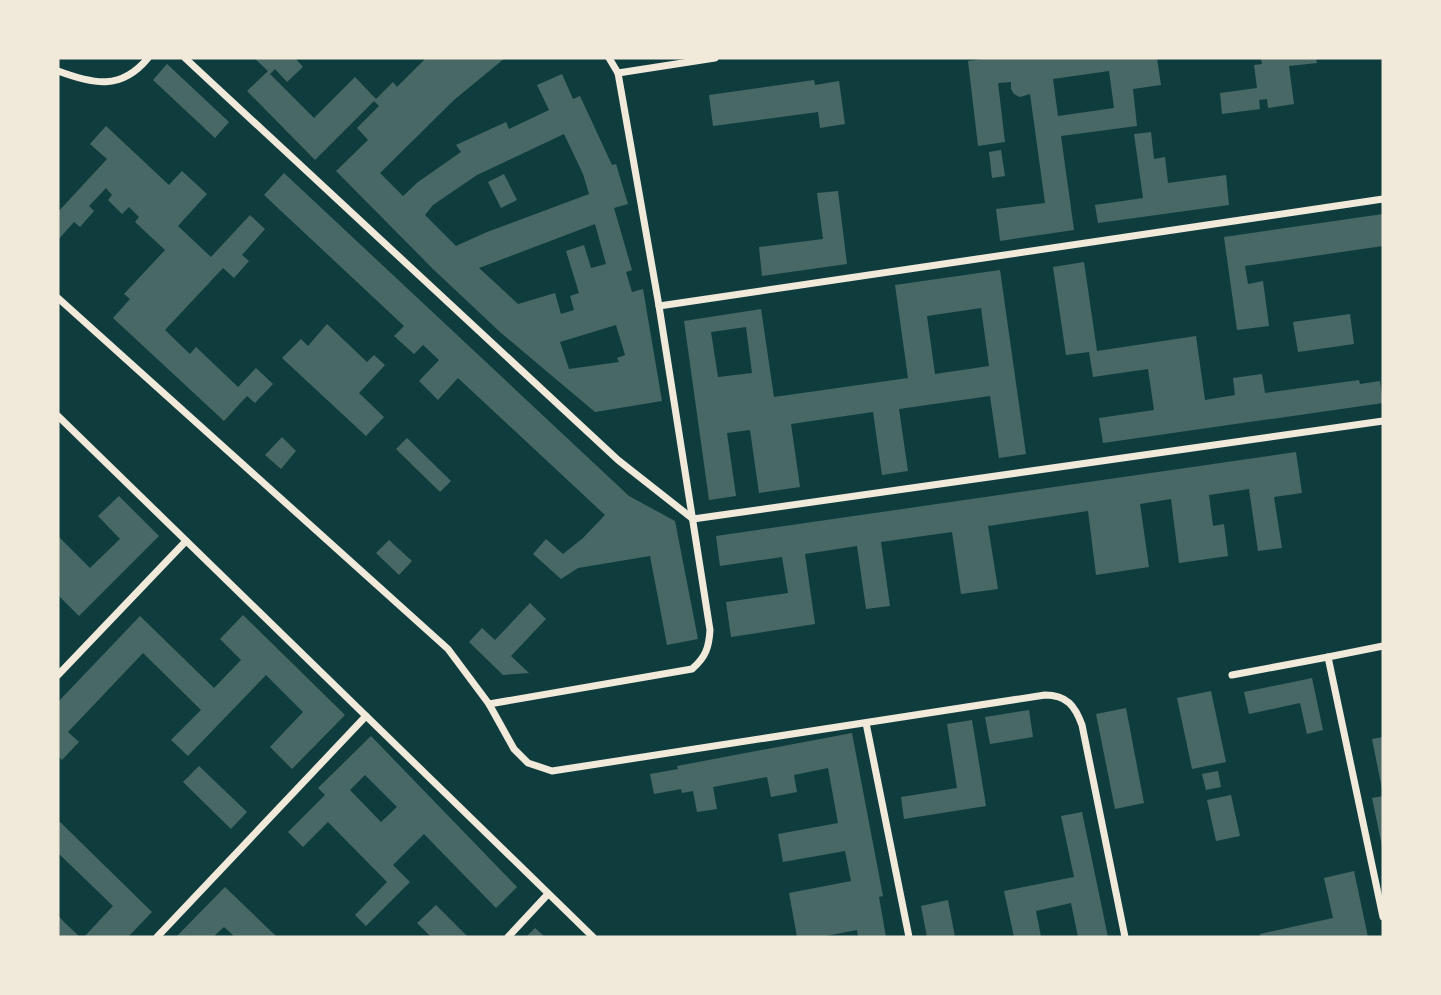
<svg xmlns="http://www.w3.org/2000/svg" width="1441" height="995" font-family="'DejaVu Sans',sans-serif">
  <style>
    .building { fill: #486865; fill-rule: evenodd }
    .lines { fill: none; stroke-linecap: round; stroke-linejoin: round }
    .minor { stroke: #f1e9da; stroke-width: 7 }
  </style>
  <rect width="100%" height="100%" fill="#0f3d3e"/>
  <g class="building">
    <path d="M254 58H295L303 67 287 82 275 69 270 74 314 118 355 77 376 99 393 82 397 87 426 58H505L454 100 380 173 403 196 418 182 461 152 456 145 506 122 509 129 549 110 537 85 562 74 573 99 580 96 612 165 616 164 628 204 614 208 632 270 626 272 632 292 643 289 662 401 595 412 500 332 433 269 336 171 368 140 357 128 379 106 374 101 315 160 247 91 268 71ZM564 134 583 174 589 194 487 232 456 246 425 215 433 205 477 175ZM595 224 606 264 591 268 584 245 566 251 579 293 570 296 574 310 561 314 555 293 518 304 479 268ZM616 325 625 355 617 358 619 362 569 369 560 342Z"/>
    <path d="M988 58H1157L1161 85 1133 89 1137 126 1061 136 1074 230 1000 241 996 209 1045 203 1030 94 1020 97 1014 94 1011 89V82L998 83 1005 142 978 146 968 61ZM1109 71 1114 108 1058 116 1053 79Z"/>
    <polygon points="1261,58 1316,58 1317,63 1289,66 1294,104 1268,108 1267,99 1259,100 1260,109 1222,114 1220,93 1257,88 1254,65 1262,64"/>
    <polygon points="167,64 229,122 215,138 153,80"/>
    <polygon points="814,80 815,85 839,81 845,124 820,128 818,112 713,126 709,95"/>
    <polygon points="106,126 169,185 182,171 207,194 178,226 211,257 250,215 265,229 242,255 249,261 234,278 223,268 165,330 190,354 196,347 238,387 256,368 273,384 255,403 247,396 224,421 113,318 130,299 124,294 165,250 135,222 139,217 129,207 122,214 108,200 112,195 106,188 89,206 94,211 80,227 74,222 58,240 58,212 107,159 90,144"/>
    <polygon points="1151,132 1154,159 1165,157 1168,183 1226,175 1229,205 1098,223 1095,205 1143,198 1134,134"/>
    <polygon points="1001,150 1005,176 992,178 989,152"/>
    <polygon points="284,173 629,496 675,521 698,639 667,645 650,556 578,568 561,579 533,554 546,539 563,554 583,538 605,515 458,378 438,400 419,381 439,360 423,345 414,354 394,336 404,326 264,195"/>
    <polygon points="504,174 517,200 501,208 488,182"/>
    <polygon points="838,191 847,264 762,276 759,247 823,239 817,193"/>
    <polygon points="1383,214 1383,246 1245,266 1248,284 1263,281 1269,326 1237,330 1224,237"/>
    <polygon points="1084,262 1097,351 1196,336 1205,400 1235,395 1233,378 1262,374 1265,393 1359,380 1360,384 1380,381 1383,403 1103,443 1099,418 1154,410 1148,369 1093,377 1089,352 1066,355 1053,267"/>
    <path d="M1000 270 1026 454 999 458 990 396 899 409 908 471 882 475 873 412 791 424 800 487 759 493 750 430 727 433 736 496 709 500 684 321 761 309 774 397 908 378 895 285ZM981 308 989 366 935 374 927 316ZM746 327 752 373 718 377 711 332Z"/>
    <polygon points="1350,314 1354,344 1298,352 1293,322"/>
    <polygon points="327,324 367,362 374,355 385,365 359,393 384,417 366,436 282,358 301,339 308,346"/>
    <polygon points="282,437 296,451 281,469 265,455"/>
    <polygon points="407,438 451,481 440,492 396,449"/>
    <polygon points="1296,452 1302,493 1274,497 1282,548 1258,551 1249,489 1209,495 1213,526 1224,524 1228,556 1179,563 1171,499 1140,504 1149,567 1096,575 1088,511 988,526 998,589 961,594 952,532 881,542 890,606 866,609 857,546 805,554 815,624 731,637 726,602 788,593 782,557 720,566 716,536"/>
    <polygon points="119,496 159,536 79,616 58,595 58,536 90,568 120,539 98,516"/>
    <polygon points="389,540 412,561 399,575 376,553"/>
    <polygon points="530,603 546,619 511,656 529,673 503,675 469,642 482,628 495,640"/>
    <polygon points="243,615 345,715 292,769 270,747 303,712 266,675 188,756 171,740 201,710 143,653 68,732 79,742 62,760 58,756 58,702 140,616 214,688 241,660 220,639"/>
    <polygon points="1312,678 1323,730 1307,734 1300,703 1249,714 1244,692"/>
    <polygon points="1211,691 1226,762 1192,769 1177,698"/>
    <polygon points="1126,708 1144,803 1115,809 1096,714"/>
    <polygon points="1029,710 1033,737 990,744 985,717"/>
    <polygon points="972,720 986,806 904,819 901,797 957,788 947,724"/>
    <polygon points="852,733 883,896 879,897 886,937 858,937 857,930 820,937 797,937 789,893 851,881 845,851 783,862 778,834 838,823 828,768 794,775 797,792 771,797 767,777 713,787 717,809 697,812 693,791 682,793 681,789 654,794 650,774 678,769 677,766"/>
    <path d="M371 736 517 887 496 908 424 834 393 865 410 882 366 926 355 915 387 882 328 822 303 847 288 832 325 795 318 788ZM365 775 397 807 381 822 350 790Z"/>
    <polygon points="1383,737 1383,789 1382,789 1372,739"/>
    <polygon points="199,766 247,812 231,829 183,782"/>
    <polygon points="1218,771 1221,787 1206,790 1202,774"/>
    <polygon points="1231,795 1240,836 1216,841 1207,800"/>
    <polygon points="1383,796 1383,846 1382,846 1372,798"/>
    <polygon points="1082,812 1108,937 1078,937 1071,903 1036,911 1041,937 1014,937 1004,891 1074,877 1061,816"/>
    <polygon points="58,820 152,912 128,937 84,937 113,906 58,853"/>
    <polygon points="1354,871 1368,937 1260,937 1260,934 1333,918 1324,878"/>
    <polygon points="225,887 277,937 235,937 224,927 213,937 176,937"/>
    <polygon points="948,900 955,937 927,937 921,906"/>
    <polygon points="436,905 468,937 431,937 417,923"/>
    <polygon points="58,915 63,921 80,937 58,937"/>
    <polygon points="535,928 545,937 526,937"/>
  </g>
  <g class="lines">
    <g class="minor">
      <polyline points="185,58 618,460 693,519 1383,421"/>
      <polyline points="609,58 618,73 715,58"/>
      <path d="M58 71C93 84 121 91 148 58"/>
      <path d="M58 298 448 649 489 704 514 749 528 763 552 771 1045 695C1067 695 1075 706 1082 725L1125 937"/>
      <polyline points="659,306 1383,199"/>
      <polyline points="58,416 593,937"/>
      <polyline points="1383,646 1328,657 1383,917"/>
      <polyline points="58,675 186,541"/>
      <polyline points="1232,675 1328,657"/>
      <path d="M489 704 692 669C706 657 709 647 710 630L659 306 618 73"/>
      <polyline points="866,723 909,937"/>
      <polyline points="157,937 366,716"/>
      <polyline points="508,937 548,894"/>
    </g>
  </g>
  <rect width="1441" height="995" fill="none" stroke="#f1e9da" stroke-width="119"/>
</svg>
